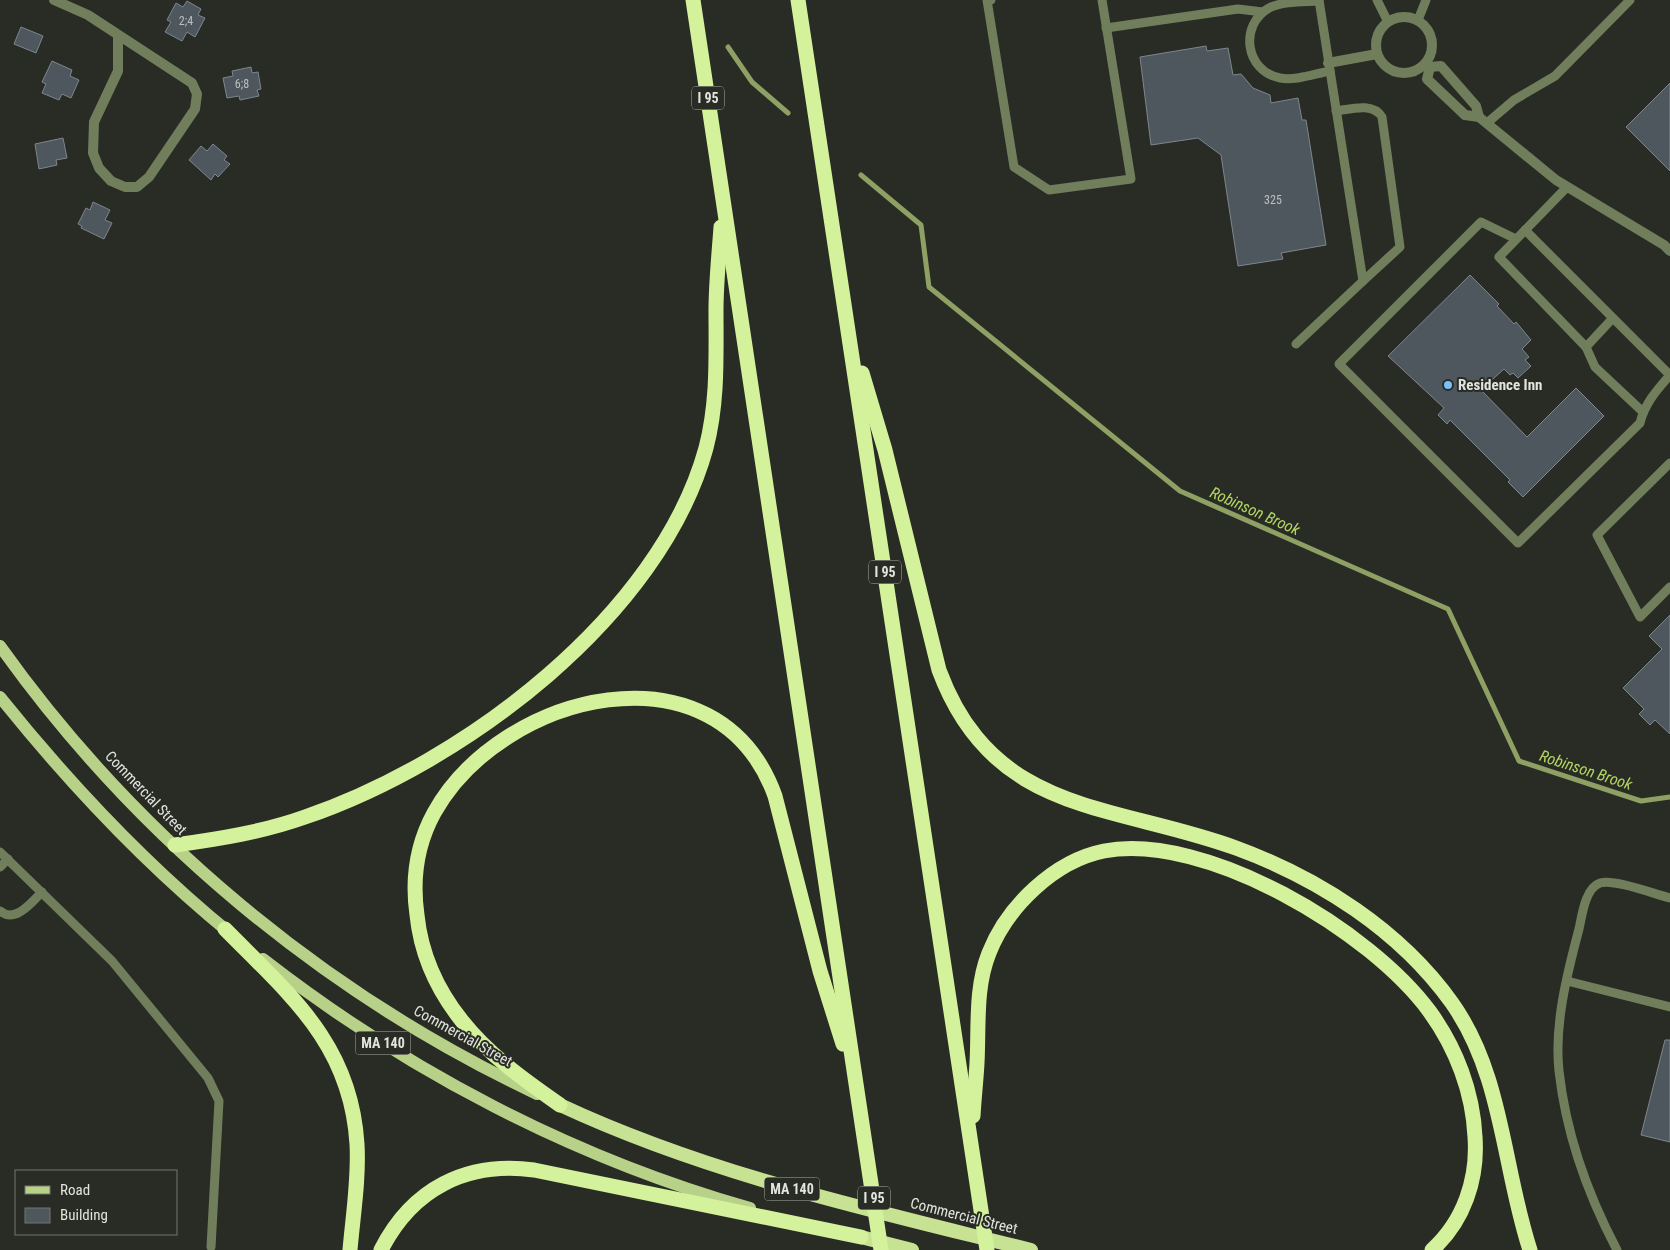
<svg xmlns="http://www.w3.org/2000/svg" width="1670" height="1250" font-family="'Roboto Condensed',sans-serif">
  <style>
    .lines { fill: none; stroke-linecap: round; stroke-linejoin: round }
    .stream { stroke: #8ea063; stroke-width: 5 }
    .building { fill: #4e565e; stroke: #7e868e }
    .service { stroke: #717e5c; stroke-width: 9 }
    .minor { stroke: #717e5c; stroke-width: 10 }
    .primary { stroke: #b8d189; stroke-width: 12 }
    .trunk { stroke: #c6e292; stroke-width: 14 }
    .motorway { stroke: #d4f29b; stroke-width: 15 }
    .poi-dot { fill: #79bff8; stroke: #292c24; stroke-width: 2 }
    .labels { text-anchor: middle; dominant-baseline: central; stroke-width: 4; stroke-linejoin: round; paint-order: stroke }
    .number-label { font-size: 12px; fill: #bdc0bf }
    .shield { fill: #292c24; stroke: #aaada7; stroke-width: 1 }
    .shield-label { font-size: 14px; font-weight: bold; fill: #e2e4df }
    .poi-label { font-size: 15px; font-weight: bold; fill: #e2e4df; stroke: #292c24; text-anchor: start }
    .street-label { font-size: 15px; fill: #e2e4df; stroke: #292c24 }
    .water-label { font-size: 16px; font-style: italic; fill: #b1d564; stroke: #292c24 }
  </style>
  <rect width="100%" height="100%" fill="#292c24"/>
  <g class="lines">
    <g class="stream">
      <polyline points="728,47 752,82 788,113"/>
      <polyline points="861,175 921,225 929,287 1180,491 1448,609 1519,761 1641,801 1670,797"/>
    </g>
  </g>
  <g class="building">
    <polygon points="187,1 201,9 198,15 205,18 195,37 187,32 182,41 165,32 171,22 167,20 176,3 183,7"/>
    <polygon points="21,27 43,36 36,53 14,44"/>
    <polygon points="1206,46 1207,51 1228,48 1233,75 1241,74 1253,88 1270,95 1271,103 1298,98 1302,120 1306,120 1326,245 1281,253 1283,259 1238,266 1221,155 1198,138 1151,145 1140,57"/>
    <polygon points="52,61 72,70 70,76 79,80 71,98 62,94 59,100 42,93 46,84 42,82"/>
    <polygon points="251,67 252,73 258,72 261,89 257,90 259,96 240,100 239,96 227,98 223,78 233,76 232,71"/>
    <polygon points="1670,83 1670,171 1626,127"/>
    <polygon points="63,138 67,158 56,160 57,165 39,169 35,144"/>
    <polygon points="213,144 227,156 224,160 230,164 218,177 215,174 211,180 189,160 201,146 207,151"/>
    <polygon points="93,202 110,210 105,220 112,223 104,239 81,228 82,226 78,224 86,208 90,210"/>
    <polygon points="1470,275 1499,304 1497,306 1514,324 1516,322 1531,340 1522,349 1529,357 1525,360 1531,366 1518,378 1513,373 1510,375 1504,369 1481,390 1527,437 1576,388 1604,416 1523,497 1508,482 1510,480 1450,420 1447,424 1438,415 1444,408 1388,356"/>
    <polygon points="1670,615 1670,734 1655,720 1650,725 1639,714 1644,709 1623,688 1662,649 1649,636"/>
    <polygon points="1665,1040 1670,1040 1670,1142 1641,1135"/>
  </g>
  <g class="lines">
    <g class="service">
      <polyline points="991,0 987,0 1014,167 1049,190 1131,179 1102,0"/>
      <polyline points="1377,0 1388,22"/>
      <path d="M1319 1C1304 2 1283 1 1269 8 1239 25 1245 71 1280 78 1295 81 1314 74 1330 71"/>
      <polyline points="1418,20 1426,0"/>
      <polyline points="1106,28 1238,9 1263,12"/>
      <path d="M1336 111C1351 109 1373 102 1382 117L1400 247 1363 281"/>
      <polyline points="1487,123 1514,100 1555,76 1630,0"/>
      <polyline points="1567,187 1499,257 1586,347 1595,367 1643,412"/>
      <polyline points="1525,230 1670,375"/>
      <path d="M1516 239 1481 222 1339 364 1518 543 1640 423C1645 403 1657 390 1670 375"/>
      <polyline points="1296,344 1363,281 1319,0"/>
      <polyline points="1586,347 1612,319"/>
      <polyline points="1670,463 1597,535 1640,617 1670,587"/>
      <polyline points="0,852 112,961 208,1078 219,1101 211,1247"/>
      <polyline points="0,867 8,859"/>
      <path d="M0 911C15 924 32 902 42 892"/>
      <polyline points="1567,981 1670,1007"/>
      <path d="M1617 1250C1588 1195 1566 1134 1559 1071 1554 1025 1567 974 1579 929 1582 916 1585 888 1600 883 1615 879 1654 894 1670 898"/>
    </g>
    <g class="minor">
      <polyline points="54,0 88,15 192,83 197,94 195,109 149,177 137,187 125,187 111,181 99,168 93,153 94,122 118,71 118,37"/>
      <circle cx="1404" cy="45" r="28"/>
      <polyline points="1328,63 1377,54"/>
      <polyline points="1426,64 1430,67 1441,66 1476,106 1479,117"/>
      <polyline points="1430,67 1427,79 1465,115 1479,117 1556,180 1664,245 1670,251"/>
    </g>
    <g class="primary">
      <path d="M0 646C136 837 325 994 537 1094"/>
      <path d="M0 697C69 783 145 864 231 934"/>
      <path d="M263 959C407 1071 574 1158 750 1208"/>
    </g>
    <g class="trunk">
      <path d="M560 1105C710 1175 871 1210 1031 1250"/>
      <polyline points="861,1237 912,1250"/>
    </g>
    <g class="motorway">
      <polyline points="693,0 881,1250"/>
      <polyline points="798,0 987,1250"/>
      <path d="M862 373 885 450 939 670C993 816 1113 803 1236 848 1318 878 1400 930 1452 1003 1503 1075 1503 1168 1530 1250"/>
      <path d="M175 845C219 839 263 832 305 817 464 763 660 616 706 448 718 402 716 357 716 310 716 283 719 255 721 227"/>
      <path d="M225 929C290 995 351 1044 357 1144 359 1179 353 1215 350 1250"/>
      <path d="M560 1105C524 1080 489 1055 462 1021 438 991 421 954 417 915 412 880 417 844 434 813 501 692 718 638 775 796L820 971 843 1044"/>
      <path d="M973 1116C974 1098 976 1081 977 1063 979 1026 975 988 989 953 1007 907 1054 861 1104 851 1206 832 1371 931 1430 1012 1456 1048 1473 1092 1475 1137 1478 1179 1464 1221 1432 1250"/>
      <path d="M381 1250C412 1189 466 1161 534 1170L861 1237"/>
    </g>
  </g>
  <circle class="poi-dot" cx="1448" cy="385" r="5"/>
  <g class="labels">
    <g class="number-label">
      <text x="186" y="21">2;4</text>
      <text x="242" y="84">6;8</text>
      <text x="1273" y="200">325</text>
    </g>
    <g class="shield">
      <rect x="692" y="86.5" width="32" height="23" rx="4"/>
      <rect x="869" y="560.5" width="32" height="23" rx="4"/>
      <rect x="355.5" y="1031.5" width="55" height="23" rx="4"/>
      <rect x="764.5" y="1177.5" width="55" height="23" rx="4"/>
      <rect x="858" y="1186.5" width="32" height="23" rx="4"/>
    </g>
    <g class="shield-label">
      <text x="708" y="98">I 95</text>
      <text x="885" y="572">I 95</text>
      <text x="383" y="1043">MA 140</text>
      <text x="792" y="1189">MA 140</text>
      <text x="874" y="1198">I 95</text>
    </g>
    <g class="poi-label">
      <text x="1458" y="385">Residence Inn</text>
    </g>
    <g class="street-label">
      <text transform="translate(146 793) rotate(46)">Commercial Street</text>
      <text transform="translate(463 1036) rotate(29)">Commercial Street</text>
      <text transform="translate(964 1216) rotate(14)">Commercial Street</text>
    </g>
    <g class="water-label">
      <text transform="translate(1255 511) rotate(24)">Robinson Brook</text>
      <text transform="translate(1586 770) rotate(18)">Robinson Brook</text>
    </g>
  </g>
  <rect x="15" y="1170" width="162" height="65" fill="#292c24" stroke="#73766f"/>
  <rect x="25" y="1186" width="25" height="8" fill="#b8d189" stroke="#73766f"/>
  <text x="60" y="1195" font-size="15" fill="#e2e4df">Road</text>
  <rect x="25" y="1208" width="25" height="15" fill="#4e565e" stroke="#73766f"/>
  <text x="60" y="1220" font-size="15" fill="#e2e4df">Building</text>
</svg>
